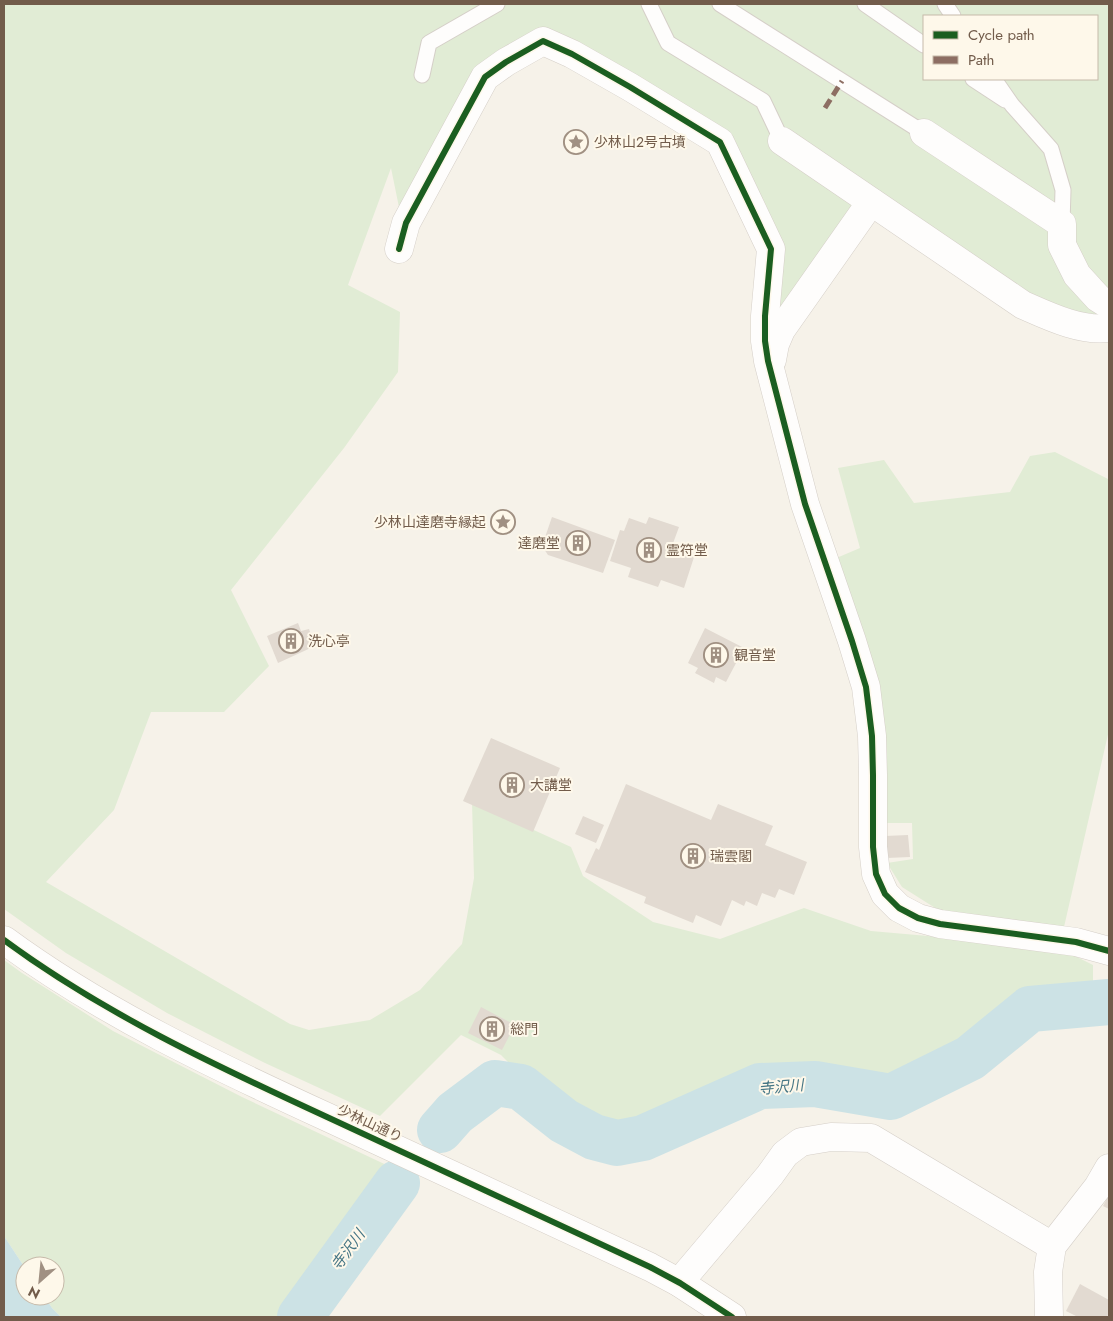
<svg xmlns="http://www.w3.org/2000/svg" width="1113" height="1321" font-family="Jost,'Noto Sans JP',sans-serif">
  <style>
    .green { fill: #e1ecd5; fill-rule: evenodd }
    .water { fill: #cce2e5 }
    .lines { fill: none; stroke-linecap: round; stroke-linejoin: round }
    .river { stroke: #cce2e5; stroke-width: 46 }
    .building { fill: #e2dad1 }
    .lane-casing { stroke: #d5cfc8; stroke-width: 17 }
    .street-casing { stroke: #d5cfc8; stroke-width: 29 }
    .secondary-casing { stroke: #d6cfc7; stroke-width: 29 }
    .lane { stroke: #fefdfc; stroke-width: 15 }
    .street { stroke: #fefdfc; stroke-width: 28 }
    .secondary { stroke: #fefdfc; stroke-width: 28 }
    .quiet { stroke: #8d6e63; stroke-width: 5; stroke-dasharray: 10 5; stroke-linecap: butt }
    .cycleway-casing { stroke: #fef8ea; stroke-width: 9 }
    .cycleway { stroke: #1b5e20; stroke-width: 6 }
    .labels { text-anchor: middle; dominant-baseline: central; stroke-width: 4; stroke-linejoin: round; paint-order: stroke }
    .poi-label { font-size: 14px; fill: #725c4b; stroke: #fef8ea; text-anchor: start }
    .street-label { font-size: 14px; fill: #725c4b; stroke: #fef8ea }
    .water-label { font-size: 15px; font-style: italic; fill: #467685; stroke: #fef8ea }
  </style>
  <rect width="100%" height="100%" fill="#f6f2e9"/>
  <g class="green">
    <path d="M4 4H1109V317H1078L1027 296 867 187 774 326 778 247 726 135 545 31 504 54 401 217 391 168 348 285 400 312 398 372 344 448 231 590 269 666 224 712H151L114 810 46 882 290 1024 309 1030 370 1020 420 990 462 944 474 878 472 802 571 847 583 876 653 922 720 939 804 908 871 931 928 936 1075 956 1093 965V996H1035L1022 1002 966 1046 915 1077 890 1081 832 1075 814 1070 796 1068 767 1079 647 1130 624 1132H602L584 1123 549 1093 536 1088 511 1073 508 1062 501 1055 461 1035 380 1116 265 1063 167 1013 66 953 4 909ZM924 16H1097V79H924Z"/>
    <polygon points="1055,452 1108,479 1109,479 1109,730 1064,927 940,911 902,887 887,863 913,859 912,823 882,823 881,698 827,562 860,548 838,468 884,460 914,503 1010,492 1030,456"/>
    <polygon points="4,960 22,973 113,1031 242,1097 395,1169 285,1317 61,1317 52,1308 44,1296 55,1296 55,1266 25,1266 25,1268 4,1236"/>
  </g>
  <polygon class="water" points="4,1236 25,1268 25,1296 44,1296 52,1308 61,1317 4,1317"/>
  <g class="lines">
    <g class="river">
      <polyline points="440,1130 455,1113 495,1083 521,1087 564,1121 594,1137 617,1143 643,1138 760,1086 815,1084 891,1097 970,1058 1030,1009 1109,1002"/>
      <polyline points="300,1317 397,1183"/>
    </g>
  </g>
  <g class="building">
    <polygon points="552,517 615,540 603,573 548,555 542,546"/>
    <polygon points="649,517 679,527 672,546 695,554 684,588 661,580 658,587 628,577 631,568 610,561 620,530 624,531 629,518 646,524"/>
    <polygon points="298,623 301,631 309,629 315,646 278,663 267,636"/>
    <polygon points="705,628 744,648 726,682 716,677 714,683 695,673 698,668 688,663"/>
    <polygon points="491,738 560,768 533,832 463,801"/>
    <polygon points="626,784 711,820 718,804 773,826 765,845 807,862 794,895 779,889 775,898 762,893 757,906 746,901 744,906 732,900 721,926 696,915 693,923 644,903 646,897 585,872 596,848 599,850"/>
    <polygon points="583,816 604,825 596,843 575,834"/>
    <polygon points="908,835 910,857 887,858 885,836"/>
    <polygon points="481,1007 515,1025 502,1050 468,1033"/>
    <polygon points="1109,1195 1109,1209 1103,1206"/>
    <polygon points="1080,1284 1109,1300 1109,1313 1107,1317 1078,1317 1066,1311"/>
  </g>
  <g class="lines">
    <defs>
      <g id="lane">
        <polyline points="649,4 668,43 763,101 782,141"/>
        <polyline points="720,4 924,133"/>
        <polyline points="865,4 924,45"/>
        <polyline points="945,4 953,16"/>
        <polyline points="422,75 429,43 497,4"/>
        <polyline points="973,79 1005,100"/>
        <polyline points="994,79 1012,105 1051,149 1063,190 1062,224"/>
      </g>
      <g id="street">
        <polyline points="924,133 1062,224 1062,245 1077,275 1098,298 1109,305"/>
        <path d="M782 141 1023 305C1048 316 1081 332 1109 328"/>
        <polyline points="399,249 406,223 485,77 506,62 543,41 572,54 630,87 720,142 771,249 765,316 765,341 768,361 805,504 852,641 866,687 872,736 873,775 873,847 876,874 885,894 899,908 918,918 940,924 1076,942 1109,951"/>
        <polyline points="772,360 775,344 781,330 871,202"/>
        <polyline points="680,1283 688,1272 770,1175 785,1154 801,1142 831,1137 871,1138 1052,1246"/>
        <polyline points="1049,1317 1048,1272 1052,1246 1098,1187 1109,1168"/>
      </g>
      <path id="secondary" d="M4 940C103 1013 216 1066 327 1117 435 1167 542 1217 650 1267L680 1283 732 1317"/>
    </defs>
    <use href="#lane" class="lane-casing"/>
    <use href="#street" class="street-casing"/>
    <use href="#secondary" class="secondary-casing"/>
    <use href="#lane" class="lane"/>
    <use href="#street" class="street"/>
    <use href="#secondary" class="secondary"/>
    <polyline class="quiet" points="825,108 842,81"/>
    <defs>
      <g id="cycleway">
        <polyline points="399,249 406,223 485,77 506,62 543,41 572,54 630,87 720,142 771,249 765,316 765,341 768,361 805,504 852,641 866,687 872,736 873,775 873,847 876,874 885,894 899,908 918,918 940,924 1076,942 1109,951"/>
        <path d="M4 940C103 1013 216 1066 327 1117 435 1167 542 1217 650 1267L680 1283 732 1317"/>
      </g>
    </defs>
    <use href="#cycleway" class="cycleway-casing"/>
    <use href="#cycleway" class="cycleway"/>
  </g>
  <defs>
    <symbol id="sight-ring" viewBox="-11 -11 22 22"><circle r="9.5" fill="#fef8ea" stroke="#a09082" stroke-width="1.5"/><path d="M0-6L1.8-2.2L6-1.7L2.9 1.2L3.7 5.4L0 3.3L-3.7 5.4L-2.9 1.2L-6-1.7L-1.8-2.2Z" fill="#a09082"/></symbol>
    <symbol id="building-ring" viewBox="-11 -11 22 22"><circle r="9.5" fill="#fef8ea" stroke="#a09082" stroke-width="1.5"/><path d="M-4-6H4V6H1V3H-1V6H-4ZM-2.5-4.3h1.7v1.8h-1.7ZM.8-4.3h1.7v1.8H.8ZM-2.5-1h1.7V.8h-1.7ZM.8-1h1.7V.8H.8Z" fill="#a09082"/></symbol>
  </defs>
  <g fill-rule="evenodd">
    <use href="#sight-ring" x="562" y="128" width="28" height="28"/>
    <use href="#sight-ring" x="489" y="508" width="28" height="28"/>
    <use href="#building-ring" x="564" y="529" width="28" height="28"/>
    <use href="#building-ring" x="635" y="536" width="28" height="28"/>
    <use href="#building-ring" x="277" y="627" width="28" height="28"/>
    <use href="#building-ring" x="702" y="641" width="28" height="28"/>
    <use href="#building-ring" x="498" y="771" width="28" height="28"/>
    <use href="#building-ring" x="679" y="842" width="28" height="28"/>
    <use href="#building-ring" x="478" y="1015" width="28" height="28"/>
  </g>
  <g class="labels">
    <g class="poi-label">
      <text x="594" y="142">少林山2号古墳</text>
      <text x="486" y="522" text-anchor="end">少林山達磨寺縁起</text>
      <text x="560" y="543" text-anchor="end">達磨堂</text>
      <text x="666" y="550">霊符堂</text>
      <text x="308" y="641">洗心亭</text>
      <text x="734" y="655">観音堂</text>
      <text x="530" y="785">大講堂</text>
      <text x="710" y="856">瑞雲閣</text>
      <text x="510" y="1029">総門</text>
    </g>
    <g class="street-label">
      <text transform="translate(370 1123) rotate(25)">少林山通り</text>
    </g>
    <g class="water-label">
      <text transform="translate(781 1087) rotate(-5)">寺沢川</text>
      <text transform="translate(348 1250) rotate(-54)">寺沢川</text>
    </g>
  </g>
  <rect width="1113" height="1321" fill="none" stroke="#725c4b" stroke-width="10"/>
  <rect x="923" y="15" width="175" height="65" fill="#fef8ea" stroke="#c6baaa"/>
  <rect x="933" y="31" width="25" height="8" fill="#1b5e20" stroke="#c6baaa"/>
  <text x="968" y="40" font-size="15" fill="#725c4b">Cycle path</text>
  <rect x="933" y="56" width="25" height="8" fill="#8d6e63" stroke="#c6baaa"/>
  <text x="968" y="65" font-size="15" fill="#725c4b">Path</text>
  <g transform="translate(40 1281) rotate(207)"><circle r="24" fill="#fef8ea" stroke="#c6baaa"/>
  <path d="M0-4L9 19L0 12L-9 19Z" fill="#a09082"/>
  <text y="-8" font-size="14" font-weight="bold" text-anchor="middle" fill="#725c4b">N</text>
  </g>
</svg>
